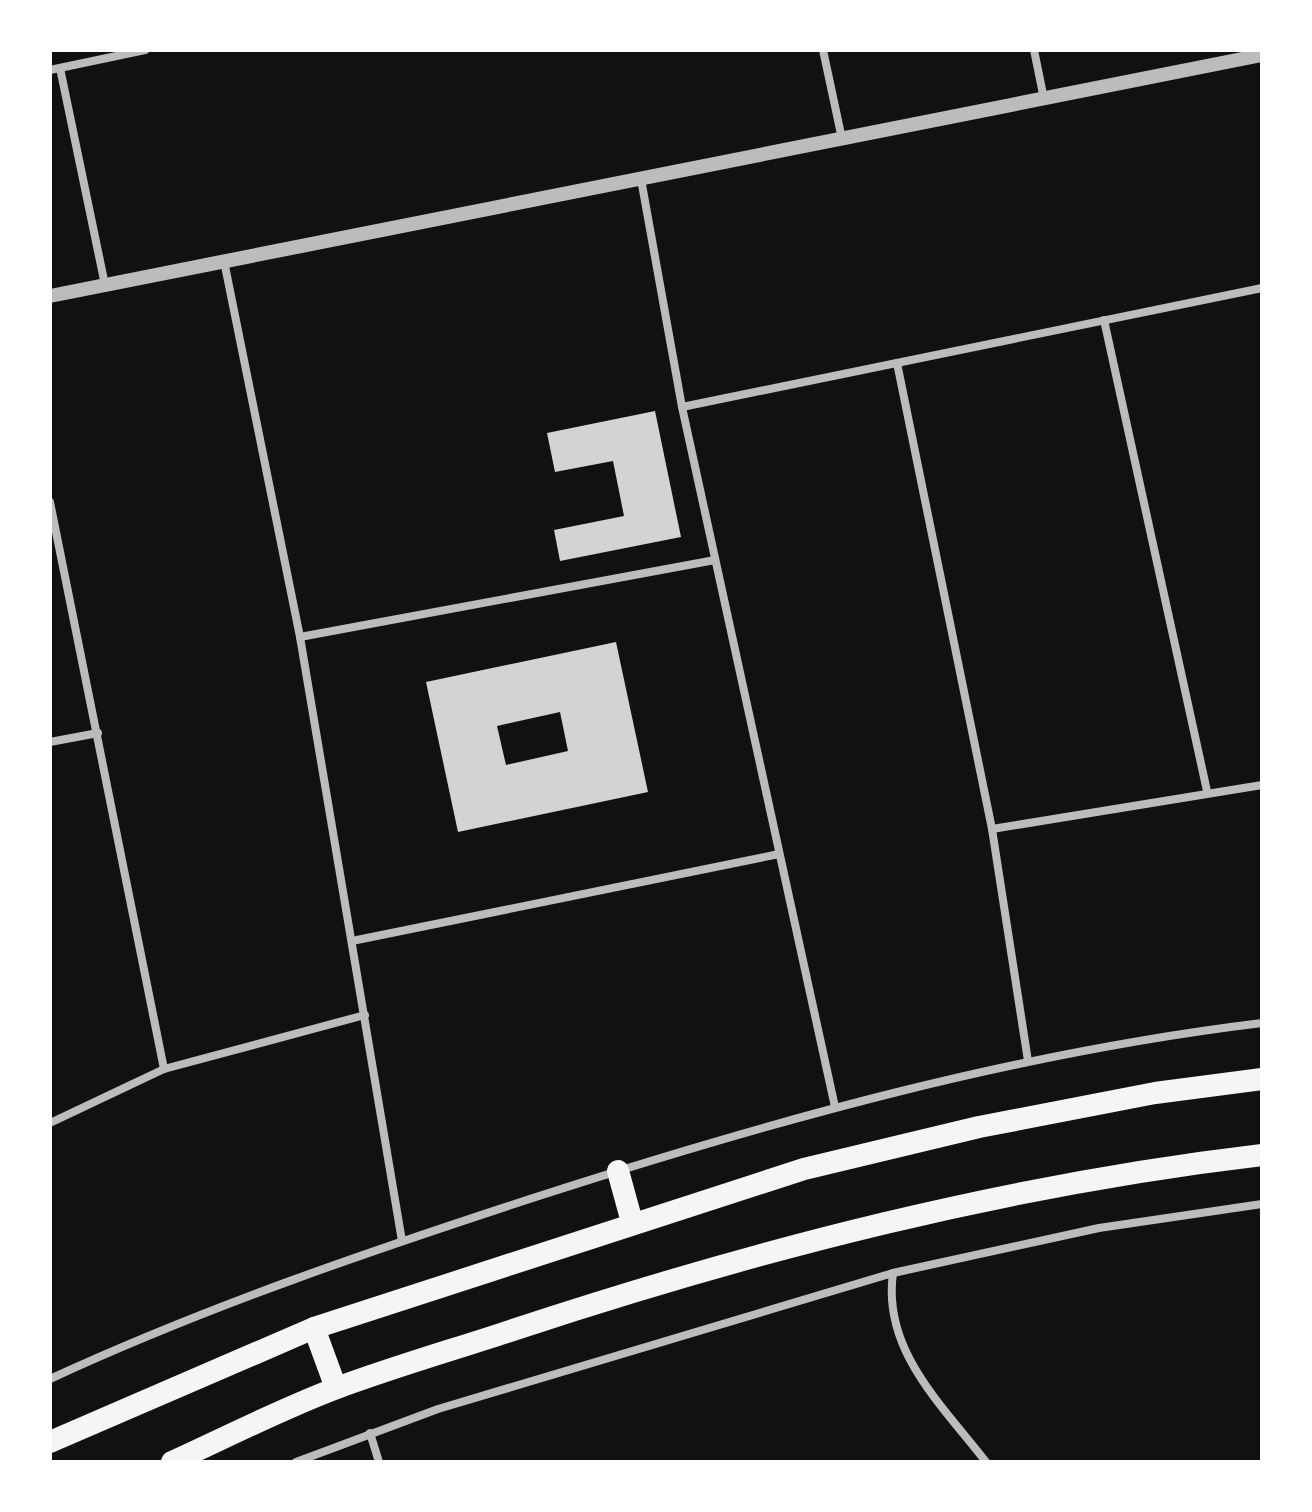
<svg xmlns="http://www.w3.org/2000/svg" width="1312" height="1512" font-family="'IBM Plex Sans',sans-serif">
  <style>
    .building { fill: #d3d3d3; fill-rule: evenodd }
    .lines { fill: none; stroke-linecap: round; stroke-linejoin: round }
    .minor { stroke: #bcbcbc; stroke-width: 8 }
    .tertiary { stroke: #bcbcbc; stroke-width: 14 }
    .trunk { stroke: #f5f5f5; stroke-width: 22 }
  </style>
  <rect width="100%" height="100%" fill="#111"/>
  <g class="building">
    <polygon points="655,411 681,537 560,561 554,530 624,516 613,461 555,472 547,433"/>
    <path d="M616 642 648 792 458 832 426 682ZM560 712 568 751 506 765 497 726Z"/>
  </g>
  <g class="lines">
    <g class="minor">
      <polyline points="823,50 842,139"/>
      <polyline points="1034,50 1044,99"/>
      <polyline points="60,68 105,285"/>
      <polyline points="50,70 145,50"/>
      <polyline points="641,179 682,407 835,1107"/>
      <polyline points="224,261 300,637 402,1241"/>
      <polyline points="1104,320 1207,791"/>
      <polyline points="897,363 992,829 1028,1061"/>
      <polyline points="682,407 1262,288"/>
      <polyline points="50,502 164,1069"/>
      <polyline points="300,637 715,560"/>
      <polyline points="50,742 98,733"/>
      <polyline points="992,829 1262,785"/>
      <polyline points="352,941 779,854"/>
      <polyline points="50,1123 164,1069 365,1015"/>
      <path d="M893 1273C882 1350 942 1405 986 1462"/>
      <path d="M50 1379C208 1306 373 1250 539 1196 775 1120 1015 1053 1262 1023"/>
      <polyline points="370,1433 379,1462"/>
      <polyline points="296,1462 438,1409 893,1273 1099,1228 1262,1204"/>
    </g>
    <polyline class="tertiary" points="50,296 1262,55"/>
    <g class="trunk">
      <polyline points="618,1171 632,1222"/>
      <polyline points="314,1328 336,1388"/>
      <polyline points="50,1442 314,1328 804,1169 979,1127 1155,1093 1262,1079"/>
      <path d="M172 1462C227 1437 281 1409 337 1388 396 1366 456 1349 516 1329 759 1249 1007 1185 1262 1155"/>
    </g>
  </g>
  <rect width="1312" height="1512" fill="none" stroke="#ffffff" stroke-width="104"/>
</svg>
